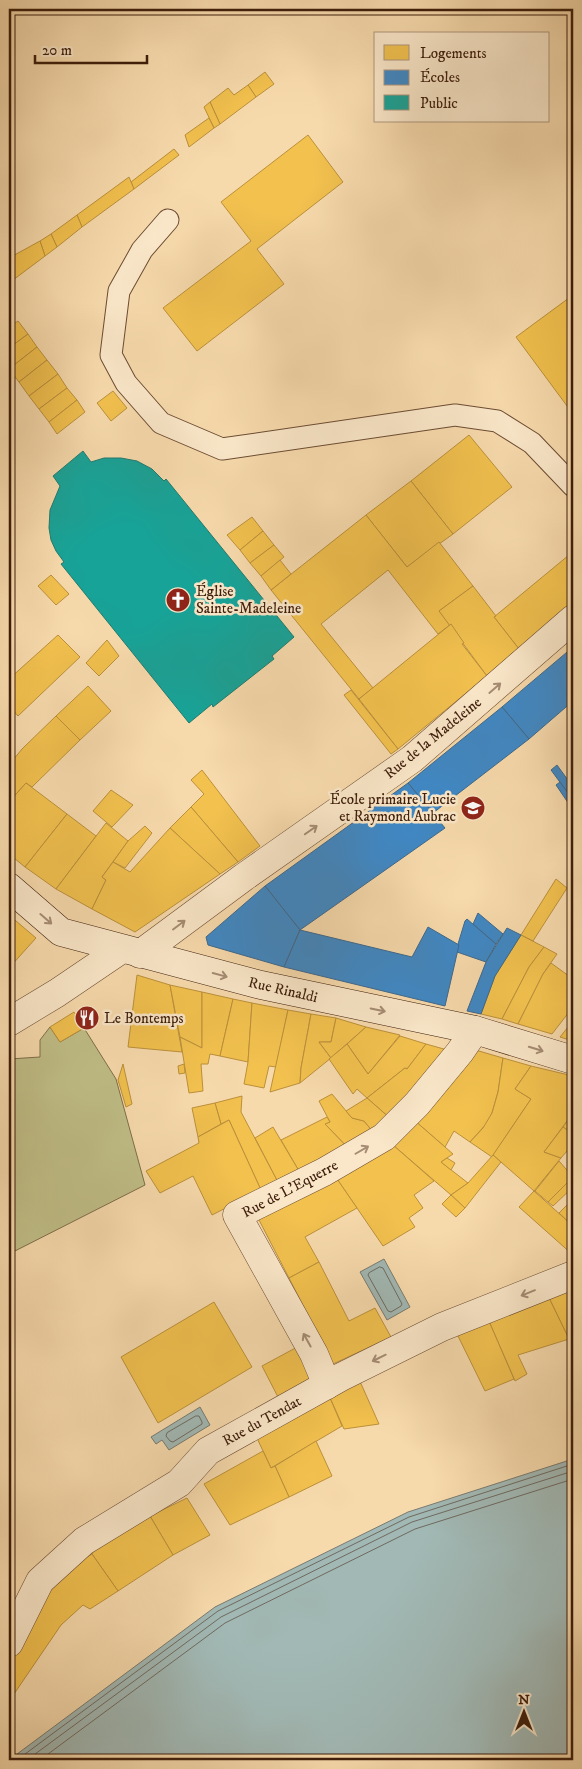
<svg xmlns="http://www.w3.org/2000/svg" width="582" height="1769" font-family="'IM FELL DW Pica',serif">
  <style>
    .green { fill: #c0be87; stroke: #7e6e49 }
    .water { fill: #a1b8b4; stroke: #797a70 }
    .homes { fill: #f2c14e; stroke: #bc903a }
    .schools { fill: #3f88c5; stroke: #3e688d }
    .public { fill: #17a398; stroke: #227b6e }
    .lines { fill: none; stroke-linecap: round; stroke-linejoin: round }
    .shore { stroke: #6f6a60; stroke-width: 1 }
    .lane-casing { stroke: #6c4c33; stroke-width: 23 }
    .street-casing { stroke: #6c4c33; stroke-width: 29 }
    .secondary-casing { stroke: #3d1d0b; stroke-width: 29 }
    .lane { stroke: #fae7c9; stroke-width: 21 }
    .street { stroke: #fae7c9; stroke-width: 28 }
    .secondary { stroke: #fae7c9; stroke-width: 28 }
    .oneway { stroke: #a58c74 }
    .labels { text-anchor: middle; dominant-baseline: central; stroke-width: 5; stroke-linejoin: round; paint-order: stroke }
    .poi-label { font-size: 15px; fill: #3d1d0b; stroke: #fae7c9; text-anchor: start }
    .street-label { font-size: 15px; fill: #3d1d0b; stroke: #fae7c9 }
  </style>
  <rect width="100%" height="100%" fill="#f7daac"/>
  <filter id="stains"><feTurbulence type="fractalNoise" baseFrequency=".004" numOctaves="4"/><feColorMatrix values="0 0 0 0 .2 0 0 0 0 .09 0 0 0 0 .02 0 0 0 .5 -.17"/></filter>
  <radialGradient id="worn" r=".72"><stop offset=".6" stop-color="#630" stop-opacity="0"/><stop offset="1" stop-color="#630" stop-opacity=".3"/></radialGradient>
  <polygon class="green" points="50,1027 60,1042 84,1028 116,1079 145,1185 9,1254 9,1212 12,1210 9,1205 9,1059 40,1057 40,1040"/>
  <g class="water">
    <polygon points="384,1259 410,1307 387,1320 360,1272"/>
    <polygon points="200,1407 210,1425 169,1450 162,1440 156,1444 151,1437"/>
    <polygon points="573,1459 573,1760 9,1760 215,1607 408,1512"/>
  </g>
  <g class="homes">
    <polygon points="265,72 274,84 256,97 248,85"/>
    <polygon points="248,85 256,97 220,124 210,102 228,88 234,95"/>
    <polygon points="210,102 220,124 214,128 204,107"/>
    <polygon points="209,118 214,128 189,147 185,135"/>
    <polygon points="308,135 343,182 257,249 284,284 197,351 163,308 251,241 221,202"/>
    <polygon points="174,149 179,155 134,189 131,182"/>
    <polygon points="129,177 134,189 82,227 77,215"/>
    <polygon points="77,215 82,227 57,247 51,234"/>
    <polygon points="51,234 57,247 45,256 40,241"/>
    <polygon points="40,241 45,256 9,283 9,258"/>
    <polygon points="573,295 573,414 516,337"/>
    <polygon points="18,321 28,334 9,348 9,327"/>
    <polygon points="28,334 37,347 9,369 9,348"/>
    <polygon points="37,347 47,360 19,382 9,369"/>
    <polygon points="47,360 58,374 29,396 19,382"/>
    <polygon points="58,374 67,388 39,409 29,396"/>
    <polygon points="67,388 77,400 49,422 39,409"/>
    <polygon points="113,391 127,408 111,421 97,403"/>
    <polygon points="77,400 85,412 57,434 49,422"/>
    <polygon points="469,435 512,487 453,534 411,481"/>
    <polygon points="411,481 453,534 407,567 366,515"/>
    <polygon points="366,515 407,567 439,542 473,586 439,611 451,624 438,634 388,570 321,624 373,688 359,699 271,590"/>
    <polygon points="252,517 263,531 240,550 227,535"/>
    <polygon points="263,531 274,545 250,563 240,550"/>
    <polygon points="274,545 284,557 261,576 250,563"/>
    <polygon points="569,555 573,560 573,604 519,649 494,617"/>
    <polygon points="280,560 291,574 271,590 261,576"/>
    <polygon points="51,575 69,594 56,605 38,586"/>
    <polygon points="473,586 496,616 494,617 519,649 487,676 439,611"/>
    <polygon points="451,624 464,643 462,644 487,676 398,749 359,699"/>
    <polygon points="58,635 80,657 18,716 9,706 9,679"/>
    <polygon points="107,640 119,656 99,676 86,663"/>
    <polygon points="88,686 111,711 80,740 56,716"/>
    <polygon points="351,690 398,749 391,754 344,695"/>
    <polygon points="56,716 80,740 32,787 26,783 9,802 9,757 13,760 22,749"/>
    <polygon points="202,770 260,846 238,862 191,807 204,794 191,780"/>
    <polygon points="26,783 67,814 25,867 9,854 9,802"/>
    <polygon points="111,790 133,805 112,827 93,811"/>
    <polygon points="191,807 238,862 220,874 170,828"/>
    <polygon points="67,814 96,836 56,889 25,867"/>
    <polygon points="106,823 128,841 102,877 106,880 92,909 56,889"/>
    <polygon points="145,826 152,833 125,868 113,862 128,841"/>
    <polygon points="170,828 220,874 135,932 92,909 106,880 102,877 113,862 130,872"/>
    <polygon points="556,879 567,888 533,941 521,935"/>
    <polygon points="9,915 36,938 9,968"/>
    <polygon points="521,935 544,947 529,967 502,1019 481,1014 495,976"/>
    <polygon points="544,947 557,954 543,974 518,1024 502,1019 529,967"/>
    <polygon points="551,963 573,979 573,1007 552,1034 518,1024 543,974"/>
    <polygon points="137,975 170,985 182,1052 128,1047"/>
    <polygon points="170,985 202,992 202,1048 180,1037"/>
    <polygon points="202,992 233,999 220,1056 210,1054 208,1064 201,1064 203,1091 189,1093 180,1037 202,1048"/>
    <polygon points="233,999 252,1003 248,1062 220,1056"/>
    <polygon points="252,1003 288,1010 276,1067 269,1066 264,1088 244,1084 248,1062"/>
    <polygon points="288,1010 311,1014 301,1068 300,1083 270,1092"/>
    <polygon points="74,1012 84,1028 60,1042 50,1027"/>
    <polygon points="311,1014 336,1018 331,1042 319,1042 331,1058 300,1083 301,1068"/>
    <polygon points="336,1018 366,1027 331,1058 319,1042 331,1042"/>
    <polygon points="573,1021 573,1041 560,1037"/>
    <polygon points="366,1027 400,1035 368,1074 347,1044"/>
    <polygon points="400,1036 426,1044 407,1069 405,1068 367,1098 357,1089 353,1094 329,1059 347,1044 368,1074"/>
    <polygon points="426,1044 451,1051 391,1119 367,1098 405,1068 407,1069"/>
    <polygon points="472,1049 503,1058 498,1092 492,1113 487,1123 470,1142 454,1131 445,1147 414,1120"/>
    <polygon points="503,1058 531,1066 515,1089 531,1099 492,1157 470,1142 483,1128 492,1113 498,1092"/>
    <polygon points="123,1064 132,1104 126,1107 118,1080"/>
    <polygon points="184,1064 185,1073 179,1074 178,1066"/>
    <polygon points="531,1066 573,1076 573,1113 544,1152 561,1158 534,1191 493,1155 531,1099 515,1089"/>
    <polygon points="332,1094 352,1118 364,1121 374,1133 349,1149 325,1124 330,1122 319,1101"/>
    <polygon points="242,1096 241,1112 278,1182 261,1190 229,1120 221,1124 215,1103"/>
    <polygon points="367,1098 391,1119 374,1133 364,1121 352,1118 346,1111"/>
    <polygon points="215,1103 221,1124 198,1137 192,1108"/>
    <polygon points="573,1113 573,1134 563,1127"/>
    <polygon points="327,1117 330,1122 325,1124 349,1149 299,1171 281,1140"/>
    <polygon points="229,1120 261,1190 212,1215 193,1176 160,1193 146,1171 199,1143 198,1137"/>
    <polygon points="414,1120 453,1154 441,1162 468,1183 451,1195 393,1145"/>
    <polygon points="273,1127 299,1171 278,1182 255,1138"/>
    <polygon points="563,1127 573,1134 573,1144 561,1158 544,1152"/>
    <polygon points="393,1145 434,1181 414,1195 423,1208 409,1218 415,1227 383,1246 335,1176"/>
    <polygon points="493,1155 501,1162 465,1208 451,1195 468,1183"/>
    <polygon points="447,1158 455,1163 451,1170 441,1162"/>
    <polygon points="559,1161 573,1177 548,1202 535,1191"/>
    <polygon points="335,1176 357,1208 305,1237 319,1262 289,1278 258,1218"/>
    <polygon points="573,1177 573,1187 553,1206 548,1202"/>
    <polygon points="534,1191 573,1226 573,1255 519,1207"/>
    <polygon points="451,1195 465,1208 456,1217 442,1204"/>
    <polygon points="573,1199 573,1226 559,1213"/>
    <polygon points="319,1262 349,1321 375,1308 391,1337 333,1364 289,1278"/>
    <polygon points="573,1287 573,1347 549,1298"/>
    <polygon points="549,1298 569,1339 518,1355 527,1374 515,1381 488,1319"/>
    <polygon points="214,1302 252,1367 158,1423 121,1357"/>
    <polygon points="488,1319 514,1379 485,1391 456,1332"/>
    <polygon points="301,1345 312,1381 279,1399 262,1366"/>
    <polygon points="358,1377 379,1424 344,1429 327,1391"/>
    <polygon points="327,1391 342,1426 271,1468 256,1436"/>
    <polygon points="316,1441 332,1476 289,1497 275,1466"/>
    <polygon points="263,1451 271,1468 275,1466 289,1497 230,1525 204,1484"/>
    <polygon points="187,1498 210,1535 173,1555 150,1516"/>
    <polygon points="150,1516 173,1555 118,1591 92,1554 98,1541"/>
    <polygon points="92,1554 118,1591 90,1609 83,1605 61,1625 14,1694 9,1691 9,1657 41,1593 73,1565"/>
  </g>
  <g class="schools">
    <polygon points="573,647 573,701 529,739 502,707"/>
    <polygon points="502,707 529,739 433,813 408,783"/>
    <polygon points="557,765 573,787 573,800 551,770"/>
    <polygon points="560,782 573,800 573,810 556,785"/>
    <polygon points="408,783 445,828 300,930 265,886"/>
    <polygon points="265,886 300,930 284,967 208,945 206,937"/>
    <polygon points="478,913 503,934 496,944 473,924"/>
    <polygon points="467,919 496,944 486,962 457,952 458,944 465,921"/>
    <polygon points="428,927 459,945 445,1006 284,967 300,930 412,957"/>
    <polygon points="507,928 521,935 495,976 481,1014 467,1011 486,962"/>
  </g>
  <polygon class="public" points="83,451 91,462 104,458 121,458 137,461 152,469 164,481 166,479 294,637 272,656 274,659 213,707 212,704 189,723 61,564 64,562 56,551 51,540 49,528 50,510 60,486 53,476"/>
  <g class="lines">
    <g class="shore">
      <polygon points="380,1267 383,1268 402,1304 401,1306 391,1312 388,1311 368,1275 369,1273"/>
      <polygon points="196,1416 199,1416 202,1422 202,1424 173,1442 170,1441 166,1436 167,1433"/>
      <polyline points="17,1760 218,1611 409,1517 573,1464"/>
      <polyline points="27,1760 221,1617 412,1522 573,1471"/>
      <polyline points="40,1760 225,1623 415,1529 573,1479"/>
    </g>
    <defs>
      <polyline id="lane" points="168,220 142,250 119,291 111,355 126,383 161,423 222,449 455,415 497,421 532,443 573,486"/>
      <g id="street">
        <polyline points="140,954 244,877 412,759 573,619"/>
        <polyline points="9,1022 57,993 122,949"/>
        <polyline points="327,1385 314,1354 237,1215 324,1172 384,1137 417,1104 460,1052 475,1030"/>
        <polyline points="9,1643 40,1581 84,1541 179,1483 208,1451 341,1377 442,1327 573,1275"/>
      </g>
      <polyline id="secondary" points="9,887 61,932 261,985 475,1030 573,1060"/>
    </defs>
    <use href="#lane" class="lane-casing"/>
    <use href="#street" class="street-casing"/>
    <use href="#secondary" class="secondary-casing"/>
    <use href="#lane" class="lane"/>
    <use href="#street" class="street"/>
    <use href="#secondary" class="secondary"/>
  </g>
  <defs><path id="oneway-shaft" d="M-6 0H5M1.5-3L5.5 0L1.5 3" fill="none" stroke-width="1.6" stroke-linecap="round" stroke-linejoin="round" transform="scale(1.25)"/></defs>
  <g class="oneway">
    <use href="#oneway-shaft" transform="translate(495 688) rotate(-41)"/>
    <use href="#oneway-shaft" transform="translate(311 830) rotate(-35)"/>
    <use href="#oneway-shaft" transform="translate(46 919) rotate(41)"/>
    <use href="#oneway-shaft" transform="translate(179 925) rotate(-37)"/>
    <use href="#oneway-shaft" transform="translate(220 975) rotate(15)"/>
    <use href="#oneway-shaft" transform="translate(378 1010) rotate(12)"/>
    <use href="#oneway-shaft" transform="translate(536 1049) rotate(17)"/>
    <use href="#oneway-shaft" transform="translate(362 1150) rotate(-30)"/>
    <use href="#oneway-shaft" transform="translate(528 1293) rotate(158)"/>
    <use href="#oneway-shaft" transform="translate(307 1340) rotate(-119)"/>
    <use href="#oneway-shaft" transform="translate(379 1358) rotate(154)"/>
  </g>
  <defs>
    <symbol id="church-disc" viewBox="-11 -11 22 22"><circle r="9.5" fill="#8f2418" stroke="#fae7c9"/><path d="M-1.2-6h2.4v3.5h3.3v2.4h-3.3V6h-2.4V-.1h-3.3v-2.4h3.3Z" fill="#fff"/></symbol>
    <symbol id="school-disc" viewBox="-11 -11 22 22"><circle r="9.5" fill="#8f2418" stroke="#fae7c9"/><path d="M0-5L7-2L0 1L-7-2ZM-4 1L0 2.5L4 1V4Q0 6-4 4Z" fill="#fff"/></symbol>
    <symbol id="restaurant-disc" viewBox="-11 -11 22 22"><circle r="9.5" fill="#8f2418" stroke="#fae7c9"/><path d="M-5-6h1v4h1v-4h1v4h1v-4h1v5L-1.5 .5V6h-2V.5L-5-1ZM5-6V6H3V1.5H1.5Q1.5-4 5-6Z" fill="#fff"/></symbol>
  </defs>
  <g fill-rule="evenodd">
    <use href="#church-disc" x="164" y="586" width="28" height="28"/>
    <use href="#school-disc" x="459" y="794" width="28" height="28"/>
    <use href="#restaurant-disc" x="73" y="1004" width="28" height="28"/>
  </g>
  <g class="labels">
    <g class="poi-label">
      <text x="196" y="591">Église<tspan x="196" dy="17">Sainte-Madeleine</tspan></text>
      <text x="456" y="799" text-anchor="end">École primaire Lucie<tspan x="456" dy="17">et Raymond Aubrac</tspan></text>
      <text x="104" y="1018">Le Bontemps</text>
    </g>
    <g class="street-label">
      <text transform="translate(433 738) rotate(-39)">Rue de la Madeleine</text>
      <text transform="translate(283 990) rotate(13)">Rue Rinaldi</text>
      <text transform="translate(290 1189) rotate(-28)">Rue de L'Equerre</text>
      <text transform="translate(262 1421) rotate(-29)">Rue du Tendat</text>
    </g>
  </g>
  <rect width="582" height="1769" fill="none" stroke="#f7daac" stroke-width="30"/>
  <rect x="10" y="10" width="562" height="1749" fill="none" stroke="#3d1d0b" stroke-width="2.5"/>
  <rect x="15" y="15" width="552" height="1739" fill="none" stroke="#3d1d0b"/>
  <rect x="374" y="32" width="175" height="90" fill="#fae7c9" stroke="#ae967d"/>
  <rect x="384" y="45" width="25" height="15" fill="#f2c14e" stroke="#ae967d"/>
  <text x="420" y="58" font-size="15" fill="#3d1d0b">Logements</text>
  <rect x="384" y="70" width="25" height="15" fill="#3f88c5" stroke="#ae967d"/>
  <text x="420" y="82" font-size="15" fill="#3d1d0b">Écoles</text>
  <rect x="384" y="95" width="25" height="15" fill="#17a398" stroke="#ae967d"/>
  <text x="420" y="108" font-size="15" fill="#3d1d0b">Public</text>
  <g transform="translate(524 1712)" stroke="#fae7c9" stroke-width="4" paint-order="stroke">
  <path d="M0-4L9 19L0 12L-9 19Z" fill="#3d1d0b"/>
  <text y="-8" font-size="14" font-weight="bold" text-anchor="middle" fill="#3d1d0b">N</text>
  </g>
  <path d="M35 55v8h112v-8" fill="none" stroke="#3d1d0b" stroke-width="2.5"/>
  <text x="42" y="55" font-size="15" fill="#3d1d0b" stroke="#fae7c9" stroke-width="4" paint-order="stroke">20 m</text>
  <rect width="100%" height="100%" filter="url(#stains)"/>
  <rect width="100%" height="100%" fill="url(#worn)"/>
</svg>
